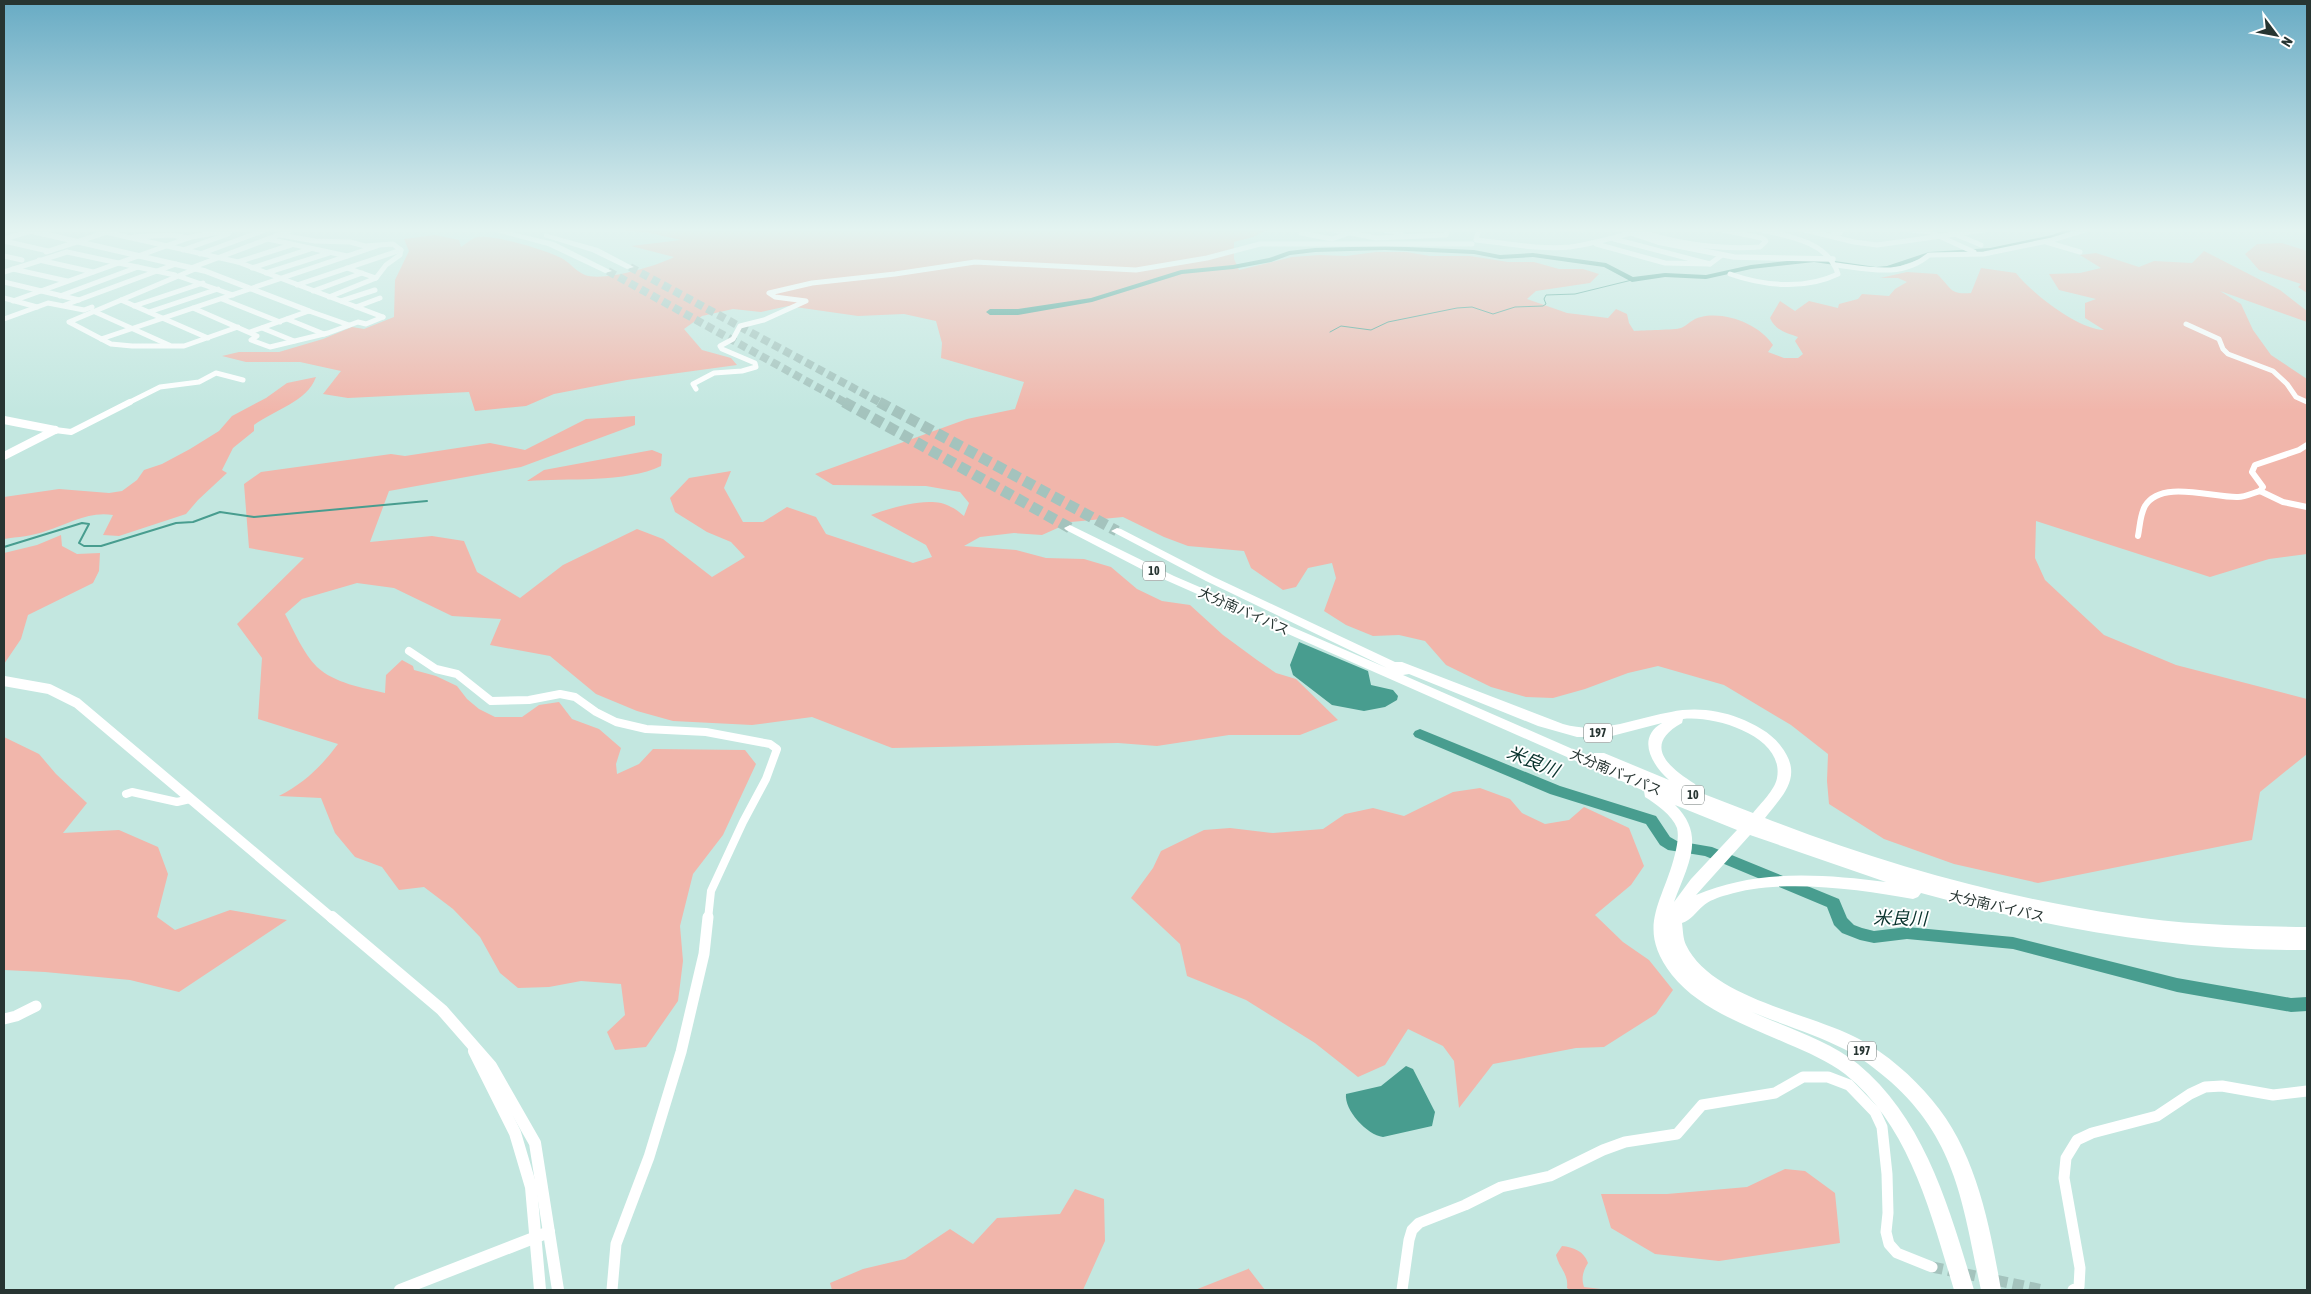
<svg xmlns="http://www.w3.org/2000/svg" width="2311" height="1294" font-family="'Asap Condensed','Noto Sans JP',sans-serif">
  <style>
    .green { fill: #f1b6ab }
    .water { fill: #489d8f }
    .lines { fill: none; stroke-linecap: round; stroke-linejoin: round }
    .stream-far1 { stroke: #489d8f; stroke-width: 1 }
    .stream { stroke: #489d8f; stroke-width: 2 }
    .river { fill: #489d8f; fill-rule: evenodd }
    .minor-tunnel { stroke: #a4c3bd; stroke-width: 11; stroke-dasharray: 11 5.5; stroke-linecap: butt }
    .trunk-tunnel-far1 { stroke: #a4c3bd; stroke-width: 8; stroke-dasharray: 8 4.5; stroke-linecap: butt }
    .trunk-tunnel { stroke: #a4c3bd; stroke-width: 11; stroke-dasharray: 11 5.5; stroke-linecap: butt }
    .minor-far3 { stroke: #fff; stroke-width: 5 }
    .minor-far2 { stroke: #fff; stroke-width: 6 }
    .minor-far1 { stroke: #fff; stroke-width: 8 }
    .minor { stroke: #fff; stroke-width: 11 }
    .tertiary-far3 { stroke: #fff; stroke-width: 5.5 }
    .tertiary-far2 { stroke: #fff; stroke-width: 8 }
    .tertiary-far1 { stroke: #fff; stroke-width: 10 }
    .tertiary { stroke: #fff; stroke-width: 12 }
    .trunk { fill: #fff; fill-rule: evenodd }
    .labels { text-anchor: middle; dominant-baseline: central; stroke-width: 4; stroke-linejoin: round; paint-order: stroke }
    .shield { fill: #fff; stroke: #687270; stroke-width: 1 }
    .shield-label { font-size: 12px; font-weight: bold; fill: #273532 }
    .street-label { font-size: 14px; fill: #273532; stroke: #fff }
    .near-water-label { font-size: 18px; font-style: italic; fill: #09332d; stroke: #fff }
  </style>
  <rect width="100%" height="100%" fill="#c3e7e0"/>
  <g class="green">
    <path d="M614 229H1269L1253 237 1234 242V259L1239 270 1292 257 1320 255 1346 256 1376 252H1406L1430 256H1470L1508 262H1534L1559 269H1583L1599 274 1590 283 1536 291 1527 299 1567 313 1608 318 1616 309 1627 314 1629 323 1634 331C1643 330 1675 330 1681 328 1688 325 1693 318 1701 317 1725 311 1759 324 1773 345L1768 352 1784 358H1798L1803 354 1795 341 1798 337C1786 333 1775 330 1770 318L1780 301 1795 311 1809 301 1838 308 1839 304 1858 299 1862 294 1889 296 1895 289 1907 282 1898 278H1880L1907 272 1937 274C1952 288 1949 295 1971 293L1981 268 2016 273C2031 293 2079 330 2104 330L2085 318V303L2096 299 2059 290 2049 274 2080 273 2101 268 2080 255 2096 253 2139 267 2154 261 2192 263 2204 251 2280 290 2307 311V322L2220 291 2241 304 2253 330 2271 355 2307 379V554L2269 559 2210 577 2036 521 2035 558 2045 580 2104 635 2176 665 2307 699V754L2260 792 2252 840 2038 883 1954 864 1884 839 1829 804 1827 781 1828 754 1791 725 1724 685 1658 666 1628 673 1585 689 1553 698 1526 697 1491 687 1446 665 1425 641 1399 635 1373 636 1346 625 1324 611 1336 578 1332 563 1308 568 1296 587 1283 590 1251 568 1244 551 1188 546 1164 537 1123 517 1071 522 1042 535 1014 533 980 537 964 546 1016 550 1046 558 1084 559 1111 567 1137 589 1162 601 1190 605 1223 635 1257 660 1276 673 1296 679 1338 720 1300 735H1229L1157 746 1118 743 892 748 812 717 752 725 673 721 637 711 596 694 550 656 490 645 501 619 452 616 394 588 357 583 302 599 285 614C294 631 303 653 317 667 334 683 363 688 385 693L386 675 402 660 413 666 414 670 436 676 457 686 467 699 479 709 495 717H522L539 705 559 702 572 719 599 729 621 748 616 764 617 774 639 764 653 749 745 750 756 764 723 835 693 874 680 926 683 961 678 1001 646 1047 615 1050 607 1032 625 1015 621 984 581 981 549 987 518 988 500 973 480 937 453 909 424 887 399 890 382 867 355 857 335 833 321 798 279 796C304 783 321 767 338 744L258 719 262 658 237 624 304 558 249 548 244 484 261 472 391 454 405 456 490 443 525 450 586 419 635 416V425L521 467 389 491 370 542 432 536 464 541 477 572 520 598 563 565 637 529 663 539 712 577 745 557 731 542 707 532 675 512 670 498 689 478 731 471 724 488 743 522H763L787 507 816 517 826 534 913 563 932 557 926 545 871 515C891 508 931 495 951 507 956 509 960 513 964 516L969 503 960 492 926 486 833 485 815 474 967 419 1015 409 1024 382 941 358 942 343 936 321 904 314 858 316 788 306 761 312 733 309 702 316 684 329 702 350 731 358 737 365 627 380 554 394 526 406 475 411 469 392 348 398 323 394 341 371 300 362H246L222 356 239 352H279L323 339 352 327 364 329 394 317 395 280 409 251 404 239 435 235 459 240 461 247C466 244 472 238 478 237 493 234 549 251 563 259 570 263 577 272 585 275 603 282 657 266 674 257L631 246 681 240 650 233Z"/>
    <polygon points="2282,243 2307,251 2307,293 2298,287 2301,284 2259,270 2245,254 2257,244"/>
    <path d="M316 377C307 402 274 410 254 425V431L233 448 222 470 227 473 198 500 186 514 119 536 103 535 113 515C88 511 69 524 46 531 33 536 17 537 4 539V497L59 489 109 493 122 491 137 480 144 470 162 464 190 449 219 431 232 416 266 398 287 383Z"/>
    <path d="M652 450 662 454 661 466C626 483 567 478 527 481L544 470Z"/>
    <polygon points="61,535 62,546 77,554 100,553 99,571 93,583 28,615 21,639 4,664 4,553 37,545"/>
    <polygon points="4,737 39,754 56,774 87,803 63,833 119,830 158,847 168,874 157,917 175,930 230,910 287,920 179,992 130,980 45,972 4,970"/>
    <polygon points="1480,788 1510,799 1522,813 1545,824 1569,820 1584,807 1629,828 1644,866 1631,885 1595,915 1623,942 1649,960 1673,990 1656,1014 1604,1047 1576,1048 1493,1064 1459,1108 1454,1061 1443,1046 1408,1029 1385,1065 1358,1077 1315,1043 1246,1000 1187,976 1180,944 1131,898 1153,868 1161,851 1204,830 1230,828 1273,833 1323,829 1345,814 1373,808 1404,816 1453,792"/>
    <polygon points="1785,1169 1805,1171 1835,1193 1840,1243 1719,1261 1655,1254 1611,1228 1601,1194 1667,1194 1747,1187"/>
    <polygon points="1075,1189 1104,1199 1105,1241 1083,1290 832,1290 830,1283 863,1269 905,1259 950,1229 973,1244 997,1218 1060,1214"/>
    <path d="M1562 1246C1573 1247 1584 1251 1588 1263 1583 1271 1581 1278 1584 1287L1609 1290H1570L1567 1288C1569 1274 1559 1268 1556 1255Z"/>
    <polygon points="1248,1268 1265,1290 1195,1290 1248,1269"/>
  </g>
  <g class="water">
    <polygon points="1299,642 1368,671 1371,685 1393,690 1398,696 1397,700 1385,707 1364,711 1332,705 1293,675 1290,665"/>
    <path d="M1406 1066 1413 1069 1435 1112 1432 1126 1383 1137C1367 1135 1344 1110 1346 1094L1381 1086Z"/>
  </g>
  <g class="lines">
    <polyline class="stream-far1" points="1330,332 1341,326 1371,330 1388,322 1457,308 1472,307 1493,314 1515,307 1543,306 1546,304 1544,299 1546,295 1575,294 1632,280"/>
    <polyline class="stream" points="4,547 82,523 89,524 79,543 84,546 101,546 176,523 193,522 220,512 254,517 427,501"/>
    <g class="river">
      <polygon points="2068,229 2079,229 2057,239 1990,252 1930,256 1888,270 1876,271 1814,262 1751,269 1706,279 1665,277 1632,282 1604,267 1533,257 1500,259 1474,254 1385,250 1315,252 1290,255 1271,262 1233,269 1182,274 1092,302 1018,315 990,315 986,312 990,309 1018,309 1091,298 1181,270 1233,265 1269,258 1289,251 1315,248 1385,246 1474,250 1500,255 1533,253 1606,263 1633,277 1665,273 1706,275 1751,265 1814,258 1876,267 1887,266 1929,252 1990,248 2052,235"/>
      <polygon points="1420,729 1560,786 1656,816 1670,837 1677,841 1712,847 1839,899 1847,918 1854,925 1862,928 1874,931 1907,927 2013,937 2177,978 2291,998 2307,997 2307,1011 2291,1012 2177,992 2013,949 1907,939 1874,943 1860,940 1842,933 1834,925 1827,907 1705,856 1668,850 1660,845 1646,824 1550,794 1415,737 1413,734 1415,731"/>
    </g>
    <polyline class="minor-tunnel" points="1932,1267 2043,1290"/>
    <g class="trunk-tunnel-far1">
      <polyline points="630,267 881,403"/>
      <polyline points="608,271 846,403"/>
    </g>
    <g class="trunk-tunnel">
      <polyline points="844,402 1070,528"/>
      <polyline points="879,402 1117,531"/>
    </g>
    <g class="minor-far3">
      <polyline points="92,229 238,262 383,317"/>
      <polyline points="277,229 289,231"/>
      <polyline points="1329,229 1376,238 1446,235 1448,229"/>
      <polyline points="1378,229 1401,233"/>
      <polyline points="1463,229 1469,229"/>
      <path d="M1479 229 1476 240C1506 243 1539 250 1570 247 1592 244 1613 238 1635 232"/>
      <polyline points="1563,229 1583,230"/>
      <polyline points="1801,229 1854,242 1877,245 1984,230"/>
      <polyline points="1902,229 1930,232 1974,252"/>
      <path d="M1638 231C1678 244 1718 250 1760 247L1766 241 1762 238 1717 229"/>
      <polyline points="37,233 49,229"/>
      <polyline points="1301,233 1332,239 1349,233"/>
      <polyline points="1833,233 1840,233 1843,229"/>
      <polyline points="280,235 315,241 350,242 365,246 393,244 401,250 400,255 386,265 376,278"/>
      <polyline points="1957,235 1981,245"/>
      <polyline points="134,237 171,235 189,238"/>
      <polyline points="4,239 31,231"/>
      <polyline points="268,239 347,256"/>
      <polyline points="1614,239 1710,264 1722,255"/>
      <polyline points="4,241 48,251"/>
      <polyline points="2046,242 2080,252"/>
      <polyline points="1596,244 1665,263 1710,264"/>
      <polyline points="183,250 228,234"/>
      <polyline points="46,252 104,233"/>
      <polyline points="200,254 268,229"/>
      <polyline points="4,256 22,260"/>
      <polyline points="39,260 93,272"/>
      <polyline points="238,262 291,245"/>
      <path d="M1836 265C1868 269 1902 278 1929 255L1984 254 2052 240 2088 229"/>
      <polyline points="191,268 289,231"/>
      <polyline points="252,268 310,249"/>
      <polyline points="13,269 67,281"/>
      <polyline points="195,269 69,322 111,344 132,346 184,346 238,327"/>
      <polyline points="4,272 67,252 175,275"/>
      <polyline points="266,273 329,253"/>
      <path d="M1730 274C1764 286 1805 290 1838 274 1828 241 1787 236 1758 229"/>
      <polyline points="181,277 233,295"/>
      <polyline points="4,282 79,300"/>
      <polyline points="297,285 401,250"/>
      <polyline points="313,291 362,273"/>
      <polyline points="60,296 138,267"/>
      <polyline points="329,297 376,278 347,268"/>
      <polyline points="4,298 37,307"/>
      <polyline points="222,299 280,322"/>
      <polyline points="121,300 208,338"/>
      <polyline points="13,301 191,237 238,229"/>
      <polyline points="341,301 375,290"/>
      <polyline points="65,305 176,264"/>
      <polyline points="134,306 203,283"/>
      <polyline points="356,307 380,298"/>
      <polyline points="193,308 257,336 251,340 270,347 328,333 358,322 366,324 383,317"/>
      <polyline points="93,311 169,345"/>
      <polyline points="149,312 218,289"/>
      <polyline points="4,319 48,303 84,310 92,307"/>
      <polyline points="287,319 324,334"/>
      <polyline points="2186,324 2219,339 2223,349 2228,354 2273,371 2287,384 2296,397 2307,402"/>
      <polyline points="262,328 294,341"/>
      <polyline points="250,332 309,311 349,325"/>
      <polyline points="101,339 377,246"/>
      <polyline points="696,389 693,384 714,373 742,371 756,367 755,363 722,349 720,346 733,339 740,326 764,320 806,301 775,297 769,293 812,283 895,274 975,262 1136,270 1207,258 1260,244 1472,244"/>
      <polyline points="128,403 160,387 199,382 216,373 243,380"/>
    </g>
    <g class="minor-far2">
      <polyline points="55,430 71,432 130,402"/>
      <polyline points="2260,491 2263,487 2252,472 2255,465 2299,450 2307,445"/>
      <polyline points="2260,491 2283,502 2307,507"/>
      <path d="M2138 536C2140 526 2140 515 2145 506 2161 479 2213 498 2238 497 2245 497 2253 493 2260 491"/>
    </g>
    <g class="minor-far1">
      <polyline points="409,651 436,669 457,674 491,701 529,700 560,694 575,697 596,712 616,722 646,729 706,732 770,744 777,749 766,779 743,822 711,891 708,919"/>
      <polyline points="126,794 132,792 177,802 190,799"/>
    </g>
    <g class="minor">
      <polyline points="4,1019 16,1016 36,1006"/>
      <polyline points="612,1290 616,1244 649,1157 681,1052 704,954 708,917"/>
      <polyline points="1402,1290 1409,1240 1412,1230 1419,1223 1465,1205 1501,1187 1550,1176 1603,1150 1625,1142 1677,1134 1702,1105 1775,1093 1803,1077 1828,1077 1849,1085 1875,1112 1882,1127 1887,1174 1888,1213 1886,1232 1889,1244 1897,1253 1932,1267"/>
      <polyline points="2073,1290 2079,1287 2080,1268 2064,1178 2066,1158 2077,1140 2092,1133 2157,1116 2190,1094 2205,1087 2222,1086 2273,1095 2307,1091"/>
    </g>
    <g class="tertiary-far3">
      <polyline points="33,229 31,231 205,271 309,311"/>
      <polyline points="1619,229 1658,242 1734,257 1833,259"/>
    </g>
    <g class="tertiary-far2">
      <polyline points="4,420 55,430"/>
      <polyline points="4,456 55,430"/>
    </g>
    <polyline class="tertiary-far1" points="4,681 49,689 77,703 333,919"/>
    <g class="tertiary">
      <polyline points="332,917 442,1010 491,1066 535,1143 558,1290"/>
      <polyline points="474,1051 515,1133 531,1187 540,1290"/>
      <polyline points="400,1290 549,1232"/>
    </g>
    <g class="trunk">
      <polygon points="485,229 498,229 554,242 612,271 605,273 548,246"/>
      <polygon points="544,233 598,248 634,267 627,269 592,252 544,237"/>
      <path d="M1070 525 1174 576 1387 668 1206 581 1111 531 1117 528 1121 529 1214 577 1395 662H1402L1563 724C1602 735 1634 718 1671 712 1694 707 1718 710 1739 718 1754 724 1770 732 1780 745 1804 775 1785 793 1765 818 1880 863 2000 897 2122 915 2183 925 2245 926 2307 927V950C2176 951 2047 928 1921 893L1918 897 1913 899C1859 889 1780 878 1727 895 1719 897 1708 901 1703 906 1696 912 1691 920 1682 923 1683 930 1683 939 1686 945 1712 999 1811 1013 1859 1039 1887 1054 1912 1076 1932 1100 1976 1151 1990 1226 2001 1290H1981C1963 1208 1958 1142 1891 1082 1877 1070 1861 1057 1844 1049 1815 1034 1783 1025 1752 1012 1787 1028 1828 1040 1858 1064 1925 1119 1950 1210 1974 1290H1954C1931 1214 1910 1126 1845 1074 1828 1061 1807 1052 1788 1044 1748 1026 1700 1010 1672 975 1635 927 1663 903 1675 854 1677 846 1679 836 1677 828 1672 815 1656 804 1645 797L1644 791 1145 571 1066 530 1064 528ZM1409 674 1538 726 1577 737H1608L1662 723C1636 738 1652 765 1669 780L1604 753H1594L1592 756 1593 758 1403 675ZM1683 719C1714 715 1785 736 1777 778 1775 790 1760 804 1753 813L1696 791 1697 788 1695 784C1668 767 1642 745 1682 723ZM1675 805 1737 830 1691 879 1674 902C1687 866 1707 836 1675 805ZM1750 835 1886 882C1821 874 1757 869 1696 895Z"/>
    </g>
  </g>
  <linearGradient id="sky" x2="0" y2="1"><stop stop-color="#68abc4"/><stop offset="0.56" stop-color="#e4f4f1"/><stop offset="1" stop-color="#e4f4f1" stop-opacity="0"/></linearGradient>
  <rect width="2311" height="410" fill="url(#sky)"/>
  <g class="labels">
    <g class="shield">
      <rect x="1143" y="561.5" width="22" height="19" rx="4"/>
      <rect x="1584" y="723.5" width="28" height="19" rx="4"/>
      <rect x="1682" y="785.5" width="22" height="19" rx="4"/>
      <rect x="1848" y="1041.5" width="28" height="19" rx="4"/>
    </g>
    <g class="shield-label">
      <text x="1154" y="571">10</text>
      <text x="1598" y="733">197</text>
      <text x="1693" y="795">10</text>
      <text x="1862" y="1051">197</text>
    </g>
    <g class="street-label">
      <text transform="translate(1244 611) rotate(24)">大分南バイパス</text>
      <text transform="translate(1616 772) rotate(23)">大分南バイパス</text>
      <text transform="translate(1997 906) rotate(13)">大分南バイパス</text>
    </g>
    <g class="near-water-label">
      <text transform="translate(1533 761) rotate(22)">米良川</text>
      <text transform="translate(1900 918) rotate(1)">米良川</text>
    </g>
  </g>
  <rect width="2311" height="1294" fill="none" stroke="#273532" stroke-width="10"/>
  <g transform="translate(2276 35) rotate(122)" stroke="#ffffff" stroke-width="4" paint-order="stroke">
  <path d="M0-4L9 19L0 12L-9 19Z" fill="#273532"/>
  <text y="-8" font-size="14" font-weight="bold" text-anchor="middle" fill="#273532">N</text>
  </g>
</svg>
